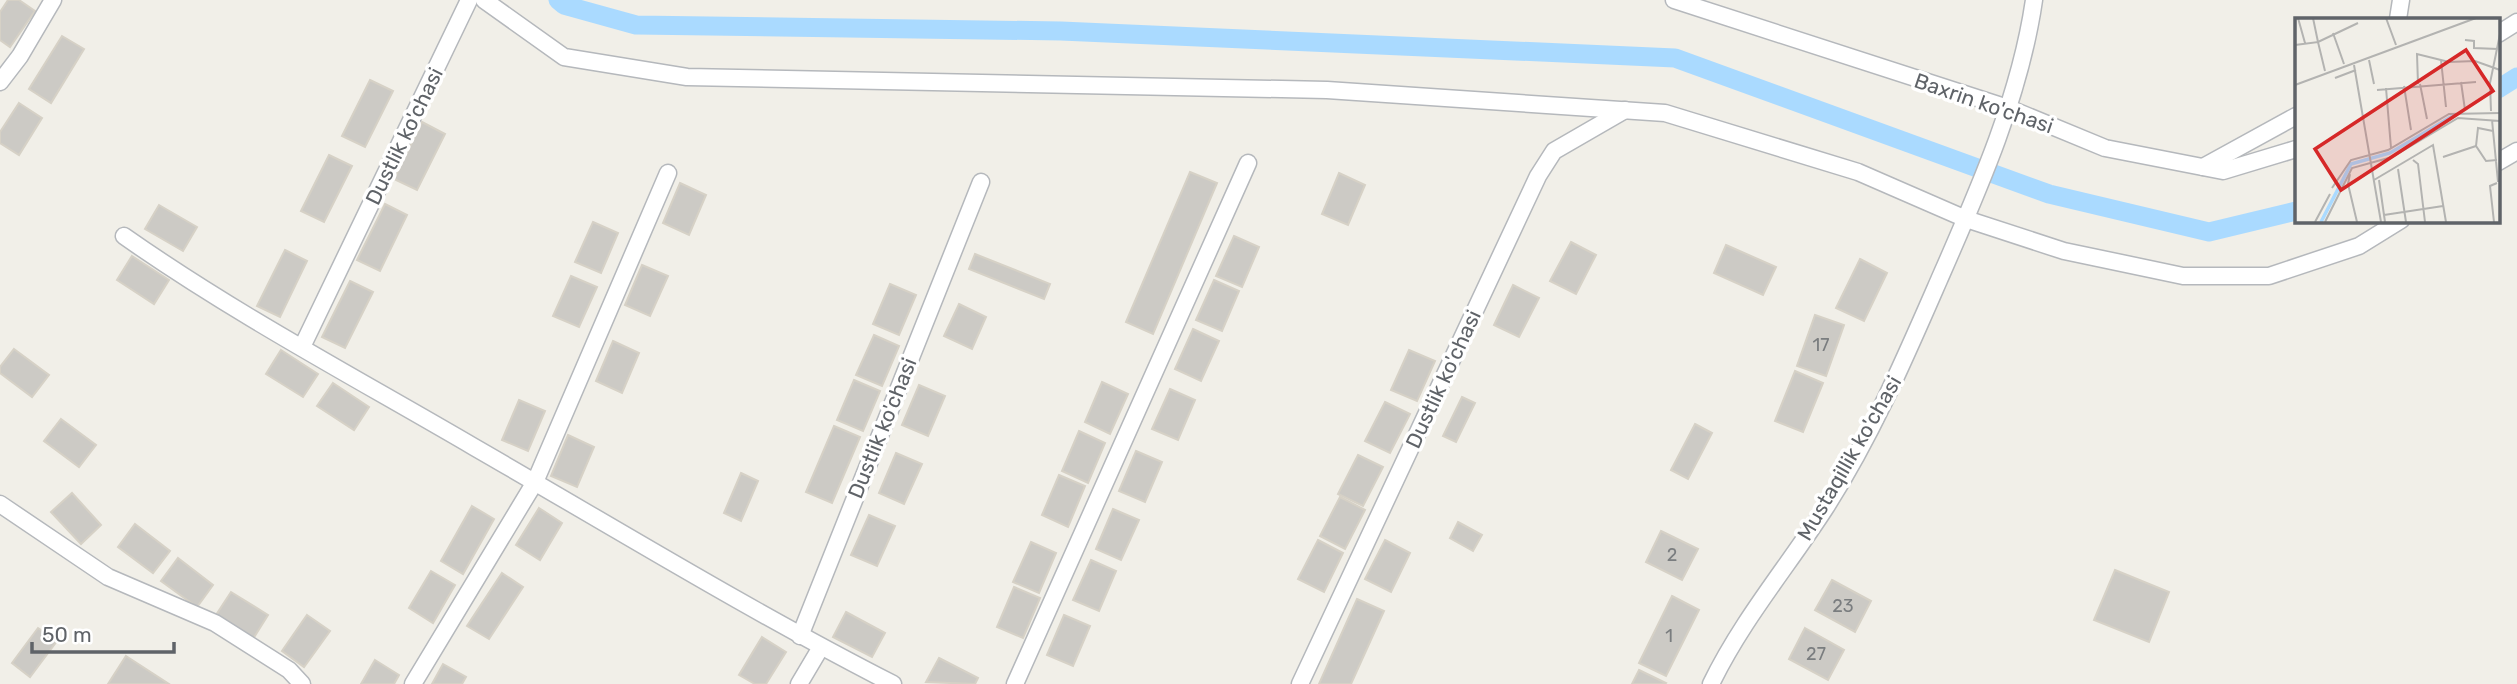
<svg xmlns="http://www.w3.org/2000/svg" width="2517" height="684" font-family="Rubik,sans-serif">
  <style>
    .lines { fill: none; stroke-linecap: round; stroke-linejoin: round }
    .canal { stroke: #aadaff; stroke-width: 19 }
    .building { fill: #cccac5; stroke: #d6d1c6; stroke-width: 2 }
    .street-casing { stroke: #b5b8bc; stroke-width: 19 }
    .street { stroke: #fff; stroke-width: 16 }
    .labels { text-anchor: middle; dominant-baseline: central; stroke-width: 7; stroke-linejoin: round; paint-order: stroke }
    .number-label { font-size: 18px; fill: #7a7d7f }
    .street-label { font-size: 21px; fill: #5f6368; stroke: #fff }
    .inset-river { fill: none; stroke: #aadaff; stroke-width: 3.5 }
    .inset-road { fill: none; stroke: #b3b3b1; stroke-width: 2 }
    .view { fill: #d62828; fill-opacity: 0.15; stroke: #d62828; stroke-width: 3.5 }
    .inset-edge { fill: none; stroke: #5f6368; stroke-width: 3.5 }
  </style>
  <rect width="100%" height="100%" fill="#f1efe8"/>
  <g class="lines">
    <g class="canal">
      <polyline points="558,0 564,5 636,25 1061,31 1675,58 2049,194 2209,232 2296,211"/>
      <polyline points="2498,89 2517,77"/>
    </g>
  </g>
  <g class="building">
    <polygon points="8,0 19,0 35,11 10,47 0,40 0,12"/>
    <polygon points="62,36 84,49 51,103 29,89"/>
    <polygon points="370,80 393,91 365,147 342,136"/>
    <polygon points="19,103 42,118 19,155 0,143 0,132"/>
    <polygon points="422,122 445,134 417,190 394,179"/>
    <polygon points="329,155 352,166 324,222 301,211"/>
    <polygon points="1190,172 1217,183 1153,334 1126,322"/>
    <polygon points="1339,173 1365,185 1348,225 1322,214"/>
    <polygon points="680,183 706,195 689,235 663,223"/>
    <polygon points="385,204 407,215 380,271 357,260"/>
    <polygon points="159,205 197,227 183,251 145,229"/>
    <polygon points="593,222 618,233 601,273 575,262"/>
    <polygon points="1234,236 1259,247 1242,287 1216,276"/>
    <polygon points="1571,242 1596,255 1576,294 1550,281"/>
    <polygon points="1726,245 1776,267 1763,295 1714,273"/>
    <polygon points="285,250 307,261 280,317 257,306"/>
    <polygon points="975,254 1050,284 1044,299 969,269"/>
    <polygon points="132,256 169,280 154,304 117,280"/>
    <polygon points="1860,259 1887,273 1864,321 1836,308"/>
    <polygon points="642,265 668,276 650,316 625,305"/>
    <polygon points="571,276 597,287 579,327 553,316"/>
    <polygon points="1214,280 1239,291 1222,331 1196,320"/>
    <polygon points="350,281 373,292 345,348 322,337"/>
    <polygon points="890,284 916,295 899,335 873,324"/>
    <polygon points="1513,285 1539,298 1519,337 1494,325"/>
    <polygon points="959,304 986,317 972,349 944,336"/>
    <polygon points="1815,315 1844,325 1826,376 1797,366"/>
    <polygon points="1193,329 1219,341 1201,381 1175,369"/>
    <polygon points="874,335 899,346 882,386 856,375"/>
    <polygon points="613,341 639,353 622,393 596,381"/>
    <polygon points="14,349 49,375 32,397 0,373 0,367"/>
    <polygon points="281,350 318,374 303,397 266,374"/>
    <polygon points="1409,350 1435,361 1417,401 1391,390"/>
    <polygon points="1795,371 1823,383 1803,432 1775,421"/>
    <polygon points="854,380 880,391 863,431 837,420"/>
    <polygon points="1102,382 1128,394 1110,434 1085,422"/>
    <polygon points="333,383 369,407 354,430 317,406"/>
    <polygon points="919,385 945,396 928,436 902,425"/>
    <polygon points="1170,389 1195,400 1178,440 1152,429"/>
    <polygon points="1462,397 1475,403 1456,442 1443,436"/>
    <polygon points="519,400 545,411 528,451 502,440"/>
    <polygon points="1385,402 1410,414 1390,453 1365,441"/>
    <polygon points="61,419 96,445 79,467 44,441"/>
    <polygon points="1695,424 1712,433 1688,479 1671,470"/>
    <polygon points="834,426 860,437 832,503 806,492"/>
    <polygon points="1079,431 1105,443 1088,483 1062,471"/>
    <polygon points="568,435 594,447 577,487 551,476"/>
    <polygon points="1136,451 1162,462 1145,502 1119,491"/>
    <polygon points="896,453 922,464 904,504 879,493"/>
    <polygon points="1358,455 1383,467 1363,506 1338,494"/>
    <polygon points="741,473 758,481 741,521 724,513"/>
    <polygon points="1059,475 1085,486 1068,527 1042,515"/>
    <polygon points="72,493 101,525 81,544 51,512"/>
    <polygon points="1340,497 1365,510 1345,549 1320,536"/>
    <polygon points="472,506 494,519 463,574 441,561"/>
    <polygon points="539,508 562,523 540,560 516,545"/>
    <polygon points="1113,509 1139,520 1121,560 1096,549"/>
    <polygon points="869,515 895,526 877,566 851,555"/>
    <polygon points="1458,522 1482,535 1473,551 1450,538"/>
    <polygon points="135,524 170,551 153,573 118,547"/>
    <polygon points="1661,531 1698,549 1682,580 1646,562"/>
    <polygon points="1318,540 1343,553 1324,592 1298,579"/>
    <polygon points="1385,540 1410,553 1391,592 1365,579"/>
    <polygon points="1031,542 1056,553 1039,593 1013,582"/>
    <polygon points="178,558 213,585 197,607 161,581"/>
    <polygon points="1091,560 1116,571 1099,611 1073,600"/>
    <polygon points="2115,570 2169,592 2149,642 2094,620"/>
    <polygon points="431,571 455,585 433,623 409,608"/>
    <polygon points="502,573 523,587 489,639 467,626"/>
    <polygon points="1832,580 1871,601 1855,632 1815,610"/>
    <polygon points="1014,587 1040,598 1023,638 997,627"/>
    <polygon points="231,592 268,615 253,639 216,615"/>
    <polygon points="1672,596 1699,610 1666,676 1639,663"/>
    <polygon points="1357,599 1384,611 1351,684 1319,684"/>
    <polygon points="846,612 885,633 872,657 833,637"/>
    <polygon points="307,615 330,631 304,667 282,651"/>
    <polygon points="1064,615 1090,626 1073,666 1047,655"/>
    <polygon points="38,628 57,641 30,677 12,663"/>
    <polygon points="1805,628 1844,650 1828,680 1789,659"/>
    <polygon points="762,637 786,652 766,684 755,684 739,675"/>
    <polygon points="126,656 169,684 108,684"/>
    <polygon points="939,658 978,678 975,684 926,682"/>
    <polygon points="375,660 399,675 394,684 361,684"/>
    <polygon points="443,664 466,677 462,684 432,684"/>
    <polygon points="1639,670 1666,683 1665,684 1632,684"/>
  </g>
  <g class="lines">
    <defs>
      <g id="street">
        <polyline points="484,0 564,57 687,77 1327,90 1665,113 1858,172 1966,219 2064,251 2183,276 2269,276 2359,246 2401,220"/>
        <polyline points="1674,0 2008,108 2105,148 2223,171 2296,149"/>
        <polyline points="2398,19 2401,0"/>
        <polyline points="2498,34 2517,22"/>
        <polyline points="0,82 20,56 53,0"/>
        <polyline points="2498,162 2517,151"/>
        <polyline points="2203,167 2296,116"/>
        <path d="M124 236C235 314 356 378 474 447 613 527 750 611 893 684"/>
        <polyline points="302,347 469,0"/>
        <polyline points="0,504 108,577 215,623 289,670 302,684"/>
        <polyline points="800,636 981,182"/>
        <polyline points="413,684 535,482 668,173"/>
        <polyline points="799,684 821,647"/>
        <polyline points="1015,684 1248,163"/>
        <polyline points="1300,684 1538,176 1554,151 1625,110"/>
        <path d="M1711 684C1742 620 1788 566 1826 507 1872 435 1905 358 1939 280 1978 191 2020 97 2034 0"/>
      </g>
    </defs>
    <use href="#street" class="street-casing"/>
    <use href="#street" class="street"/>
  </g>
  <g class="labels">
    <g class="number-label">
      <text x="1821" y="345">17</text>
      <text x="1672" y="555">2</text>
      <text x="1843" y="606">23</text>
      <text x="1669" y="636">1</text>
      <text x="1816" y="654">27</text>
    </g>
    <g class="street-label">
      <text transform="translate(1984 103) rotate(19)">Baxrin ko'chasi</text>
      <text transform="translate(404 136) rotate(-64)">Dustlik ko'chasi</text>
      <text transform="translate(1443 379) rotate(-65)">Dustlik ko'chasi</text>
      <text transform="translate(882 428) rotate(-68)">Dustlik ko'chasi</text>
      <text transform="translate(1849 458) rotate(-60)">Mustaqillik ko'chasi</text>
    </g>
  </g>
  <g transform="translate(2295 18)">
    <rect width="205" height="205" fill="#f1efe8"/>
    <path class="inset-river" d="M26 204 56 146 95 135 161 96"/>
    <path class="inset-road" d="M3 0 10 25M18 0 23 24 63 5M91 0 101 27M38 15 49 46M170 22 179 23V30L203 31M0 27 23 24 30 53M74 42 79 66M146 42 151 89M59 47 86 204M40 60 61 52M166 64 170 92M123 66 122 36 154 44 180 43 205 52M125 66 132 101M0 67 181 0M109 68 116 112M91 70 96 130M82 72 181 64M196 93 195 65 205 16M197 102 203 164M181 128 183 110 198 113M148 139 181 128 191 143 202 142M118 142 123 146 130 204M103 151 111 204M55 156 53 166 62 204M79 162 138 127 151 204M84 162 90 204M37 170 56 142 93 132 154 96 205 95M89 197 148 188M20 204 35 176M30 204 57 150 97 139 163 100 205 103M199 204 195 168 202 165"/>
    <path class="view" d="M171 32 198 73 46 172 20 131Z"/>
    <rect width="205" height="205" class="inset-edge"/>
  </g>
  <path d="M32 642v10h142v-10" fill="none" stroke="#5f6368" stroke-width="3.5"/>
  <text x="42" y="642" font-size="21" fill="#5f6368" stroke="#ffffff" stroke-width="5" paint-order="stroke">50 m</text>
</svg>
